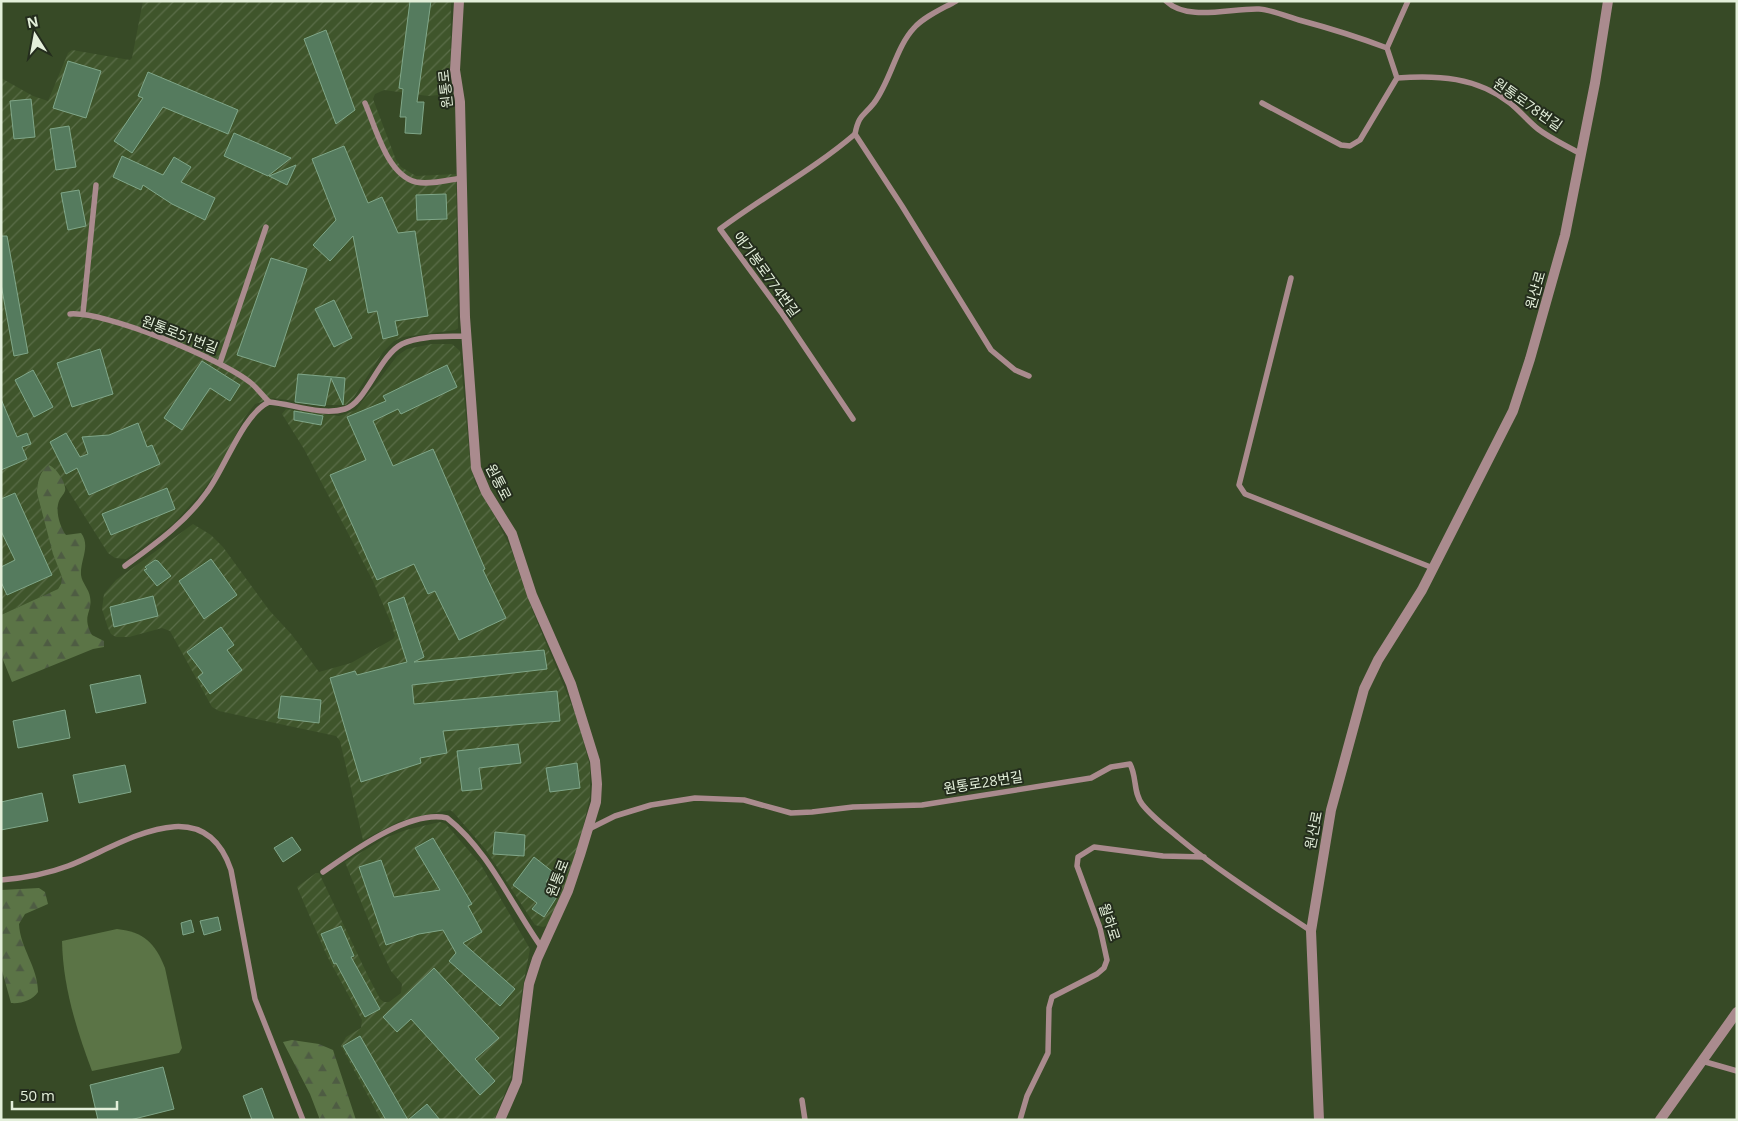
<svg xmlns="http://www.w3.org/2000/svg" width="1738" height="1121" font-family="'Open Sans','Noto Sans KR',sans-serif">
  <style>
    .industrial { fill: url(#industrial-furrows) }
    .grass { fill: #5b7446 }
    .forest { fill: url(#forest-firs) }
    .building { fill: #557b5e; stroke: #80a789 }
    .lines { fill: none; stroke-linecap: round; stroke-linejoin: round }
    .service { stroke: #aa8b8e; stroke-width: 5.5 }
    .minor { stroke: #aa8b8e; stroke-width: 10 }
    .labels { text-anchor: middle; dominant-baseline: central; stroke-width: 4; stroke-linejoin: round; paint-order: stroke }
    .street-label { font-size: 14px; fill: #e3efda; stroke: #242d1d }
  </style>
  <defs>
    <pattern id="industrial-furrows" width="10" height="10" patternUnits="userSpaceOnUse" patternTransform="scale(1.25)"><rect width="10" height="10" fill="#3f552b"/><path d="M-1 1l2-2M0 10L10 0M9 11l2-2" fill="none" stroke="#5b6e49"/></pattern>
    <pattern id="forest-firs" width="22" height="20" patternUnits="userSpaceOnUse" patternTransform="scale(1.25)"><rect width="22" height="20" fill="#5b7446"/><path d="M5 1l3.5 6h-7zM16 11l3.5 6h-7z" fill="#4e5c43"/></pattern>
  </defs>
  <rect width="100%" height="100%" fill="#374a26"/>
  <g class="industrial">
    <polygon points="143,1 451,1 450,94 428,96 384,90 375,94 373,99 396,160 401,167 416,176 456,174 458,328 455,330 403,337 394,341 383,352 354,397 346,405 324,405 273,398 255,404 244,418 221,465 202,492 173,524 126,559 115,558 108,553 59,476 49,465 41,473 37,485 37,493 53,553 62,577 61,584 58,589 1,615 1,78 33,96 48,101 68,53 72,50 130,60 132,58"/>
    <polygon points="432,344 452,344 460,351 470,462 475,483 494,515 511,549 533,612 577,718 590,766 590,796 579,846 563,891 548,925 543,927 535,925 486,850 454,813 450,810 439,812 400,821 363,840 340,741 336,736 219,711 212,707 170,631 162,628 129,637 116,637 111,634 108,628 102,609 104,594 116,580 193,524 211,535 223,547 269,610 292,635 319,672 351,663 393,639 395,636 391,623 373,581 304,449 282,414 286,409 339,416 356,410 397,356 407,349"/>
    <polygon points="440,822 446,824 481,865 530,949 520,1001 511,1078 494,1120 381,1120 341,1046 346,1037 361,1028 362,1020 327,956 297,887 316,873 319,873 367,974 380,999 384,1002 389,1002 401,993 402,984 391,971 376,939 345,862 385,838 406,830"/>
  </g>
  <path class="grass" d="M117 929C144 932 155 943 165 968L182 1048 179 1053 92 1071C76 1028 63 987 62 941Z"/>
  <g class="forest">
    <path d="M49 465C56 468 67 483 65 491 64 494 60 498 59 501 55 511 60 527 66 535L81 533C91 546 80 560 81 575 82 583 89 589 90 597 93 613 81 615 92 635L104 641V647L93 649 12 682 1 655V615L58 589 61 584 62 577 53 554 37 493C37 482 40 471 49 465Z"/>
    <path d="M39 888 45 892 48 904 25 914 19 924C20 948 38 967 38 992 33 1000 21 1004 11 1003L1 967V890Z"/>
    <polygon points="292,1040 319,1044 333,1050 356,1120 320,1120 310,1094 283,1042"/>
  </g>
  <g class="building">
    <polygon points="410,1 431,1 417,102 424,102 421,134 405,133 406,117 400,117 403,89 399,88"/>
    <polygon points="326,30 355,110 336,124 304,39"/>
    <polygon points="68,61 101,71 86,118 53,108"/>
    <polygon points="148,72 238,110 228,134 163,107 132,153 114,141 143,98 138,96"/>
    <polygon points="31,99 35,137 14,139 10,101"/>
    <polygon points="69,126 76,167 56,170 50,129"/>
    <polygon points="234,133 291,158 268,176 224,156"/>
    <polygon points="344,146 368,203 382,197 398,233 415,231 428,316 395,321 398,335 383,339 377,311 368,313 353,236 330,261 313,245 336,220 312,159"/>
    <polygon points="122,156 163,175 174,157 191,167 181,182 215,198 205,220 172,204 143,185 141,190 113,177"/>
    <polygon points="296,165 287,185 269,176"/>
    <polygon points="79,190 86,226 68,230 61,193"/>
    <polygon points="446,194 447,219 417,220 416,195"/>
    <polygon points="1,236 7,236 28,353 14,356 1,284"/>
    <polygon points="271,258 307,269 275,367 237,355"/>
    <polygon points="334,300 352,338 334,347 315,309"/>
    <polygon points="100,349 113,394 72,407 57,363"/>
    <polygon points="202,361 240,385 230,401 210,388 182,430 164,418"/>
    <polygon points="447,365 457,387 401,414 398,409 373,421 393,466 433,449 485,569 483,570 506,618 459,640 435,591 428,594 414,564 377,580 330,475 366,460 347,417 386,401 383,396"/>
    <polygon points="33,370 53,407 34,417 15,380"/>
    <polygon points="298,374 345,378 343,405 331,378 325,406 295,402"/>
    <polygon points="1,399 17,437 27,433 31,444 22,447 27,459 1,470"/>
    <polygon points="294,411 323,416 321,425 294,420"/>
    <polygon points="138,423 147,447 152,445 160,464 89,495 77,468 66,474 50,442 66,433 80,457 88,454 82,437 109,435"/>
    <polygon points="167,488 175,509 111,535 102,514"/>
    <polygon points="15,493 52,575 7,595 1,582 1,567 15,560 1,531 1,499"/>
    <polygon points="211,559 237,595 204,619 179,581"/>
    <polygon points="155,560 158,561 171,576 157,586 144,570 147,569 145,567"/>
    <polygon points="153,596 158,616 114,627 110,607"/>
    <polygon points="404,597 424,657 414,662 544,650 547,669 412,685 414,704 557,691 560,721 443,731 447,753 420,758 421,763 361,782 330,678 355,671 357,675 407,662 388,603"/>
    <polygon points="221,627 234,645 227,650 242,670 210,694 198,677 203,673 187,652"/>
    <polygon points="140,675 146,703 96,713 90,685"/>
    <polygon points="281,696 321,700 319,723 278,718"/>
    <polygon points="65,710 70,738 18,748 13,721"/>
    <polygon points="518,744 521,763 479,768 482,789 462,791 457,751"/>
    <polygon points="577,763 580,788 550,792 546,768"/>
    <polygon points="125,765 131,792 79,803 73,775"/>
    <polygon points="42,793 48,821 1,830 1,802"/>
    <polygon points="495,832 525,835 524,856 493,854"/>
    <polygon points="292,837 301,850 283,862 274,848"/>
    <polygon points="433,838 472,904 468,906 482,932 463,943 515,989 500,1006 449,961 456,953 443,930 419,934 386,945 359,867 381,860 394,897 440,890 415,848"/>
    <polygon points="534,857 553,872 546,882 560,892 544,917 532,909 537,903 513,885"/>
    <polygon points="218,917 221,930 204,935 200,921"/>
    <polygon points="191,920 194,932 183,935 181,923"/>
    <polygon points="341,926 354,956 351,957 380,1009 365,1017 336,963 334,964 321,934"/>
    <polygon points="434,968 499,1038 475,1059 495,1081 480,1095 411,1019 397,1032 383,1017"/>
    <polygon points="360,1036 408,1120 427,1104 440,1120 386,1120 343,1046"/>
    <polygon points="163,1067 174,1109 130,1120 98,1120 90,1085"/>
    <polygon points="262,1088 274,1120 252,1120 243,1096"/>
  </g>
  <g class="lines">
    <g class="service">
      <path d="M956 1C942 9 925 16 914 28 896 47 891 80 874 103 863 117 859 114 855 134L902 206 991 350 1015 370 1029 376"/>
      <path d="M1166 1C1188 22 1230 8 1259 9 1272 10 1286 16 1299 20 1329 28 1358 37 1387 48L1397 78C1438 75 1476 77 1510 103 1520 111 1528 121 1538 129 1551 139 1567 146 1581 154"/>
      <polyline points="1387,48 1408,1"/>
      <path d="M365 103C376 128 387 175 416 182 430 185 448 180 462 178"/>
      <polyline points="1262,103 1341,145 1350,146 1360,140 1397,78"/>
      <polyline points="1291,278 1239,485 1245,494 1433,568"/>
      <polyline points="83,313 96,185"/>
      <path d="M70 314C105 311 222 359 251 383 257 388 263 396 269 402"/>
      <polyline points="220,363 266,227"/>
      <path d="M853 419 781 312 720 229C764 196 813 170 855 134"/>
      <path d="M125 566C155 544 185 523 207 492 225 468 243 414 269 402 292 404 322 416 345 409 366 403 379 356 402 344 421 335 446 337 466 336"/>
      <path d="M589 829 615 816 651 805 695 798 744 800 791 813 812 812 853 807 922 805 1091 778 1111 767 1130 764C1137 777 1133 792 1142 804 1152 817 1166 827 1179 838 1220 872 1266 901 1311 931"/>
      <path d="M323 872C352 852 410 809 447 818 489 851 512 906 542 948"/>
      <path d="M1 880C25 878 47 874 68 866 120 846 203 786 231 870L255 999 303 1120"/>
      <polyline points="1702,1061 1737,1071"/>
      <polyline points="802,1100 805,1120"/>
      <polyline points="1020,1120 1027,1096 1048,1053 1049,1008 1052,997 1097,974 1104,968 1107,960 1100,928 1077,866 1078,857 1094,847 1163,856 1204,857"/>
    </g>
    <g class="minor">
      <polyline points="459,1 455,70 460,102 465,317 476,468 486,492 512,534 532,595 571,684 595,761 597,784 596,802 580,855 568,891 537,959 529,984 517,1081 500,1120"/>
      <polyline points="1319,1120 1311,931 1331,810 1364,689 1378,660 1422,590 1513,411 1530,359 1565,235 1595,83 1608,1"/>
      <polyline points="1660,1120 1737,1012"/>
    </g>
  </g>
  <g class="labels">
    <g class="street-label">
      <text transform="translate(445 89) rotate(-96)">원통로</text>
      <text transform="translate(1528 104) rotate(35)">원통로78번길</text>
      <text transform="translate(767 274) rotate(54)">애기봉로774번길</text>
      <text transform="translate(1535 290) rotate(-74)">원산로</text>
      <text transform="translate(180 334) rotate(21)">원통로51번길</text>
      <text transform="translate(499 482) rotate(63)">원통로</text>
      <text transform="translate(983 782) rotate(-9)">원통로28번길</text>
      <text transform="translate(1313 830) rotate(-79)">원산로</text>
      <text transform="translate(557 878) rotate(-69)">원통로</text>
      <text transform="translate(1110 922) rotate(72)">월하로</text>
    </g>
  </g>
  <rect width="1738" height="1121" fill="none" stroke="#e3efda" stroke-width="5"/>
  <g transform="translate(35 35) rotate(349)" stroke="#242d1d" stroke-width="4" paint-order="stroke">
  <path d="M0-4L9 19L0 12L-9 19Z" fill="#e3efda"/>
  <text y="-8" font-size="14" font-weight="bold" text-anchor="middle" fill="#e3efda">N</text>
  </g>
  <path d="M12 1101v8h105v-8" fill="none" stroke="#e3efda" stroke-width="2.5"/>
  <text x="20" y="1101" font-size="15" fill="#e3efda" stroke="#242d1d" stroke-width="4" paint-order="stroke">50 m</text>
</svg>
